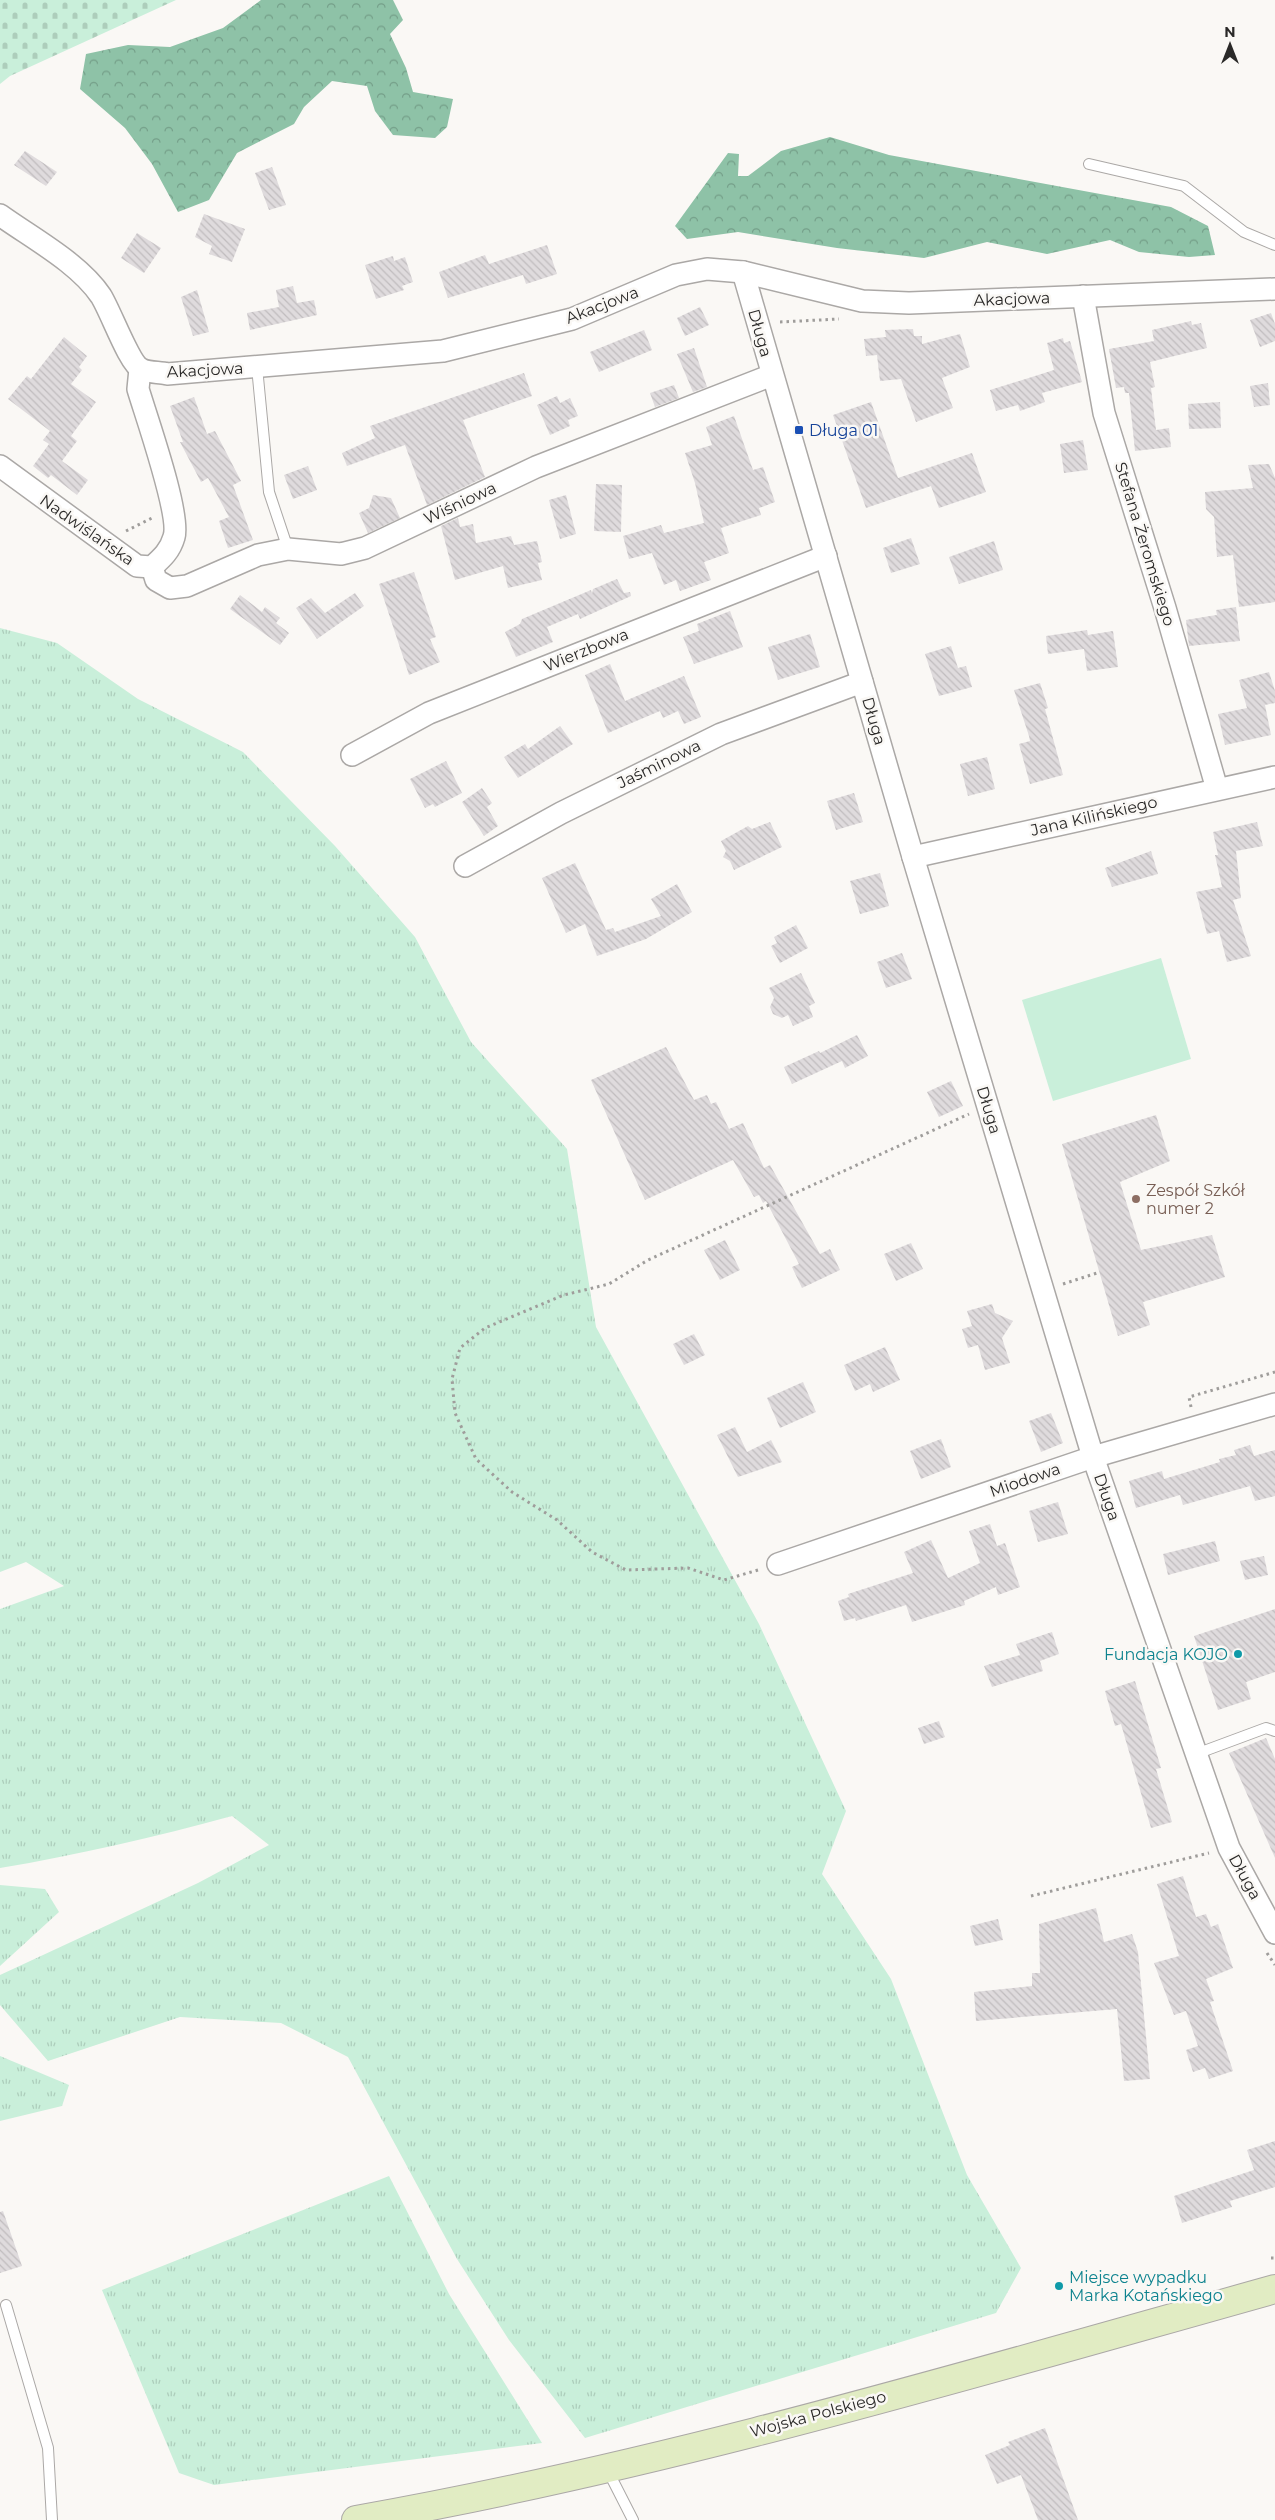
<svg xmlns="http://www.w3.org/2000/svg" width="1275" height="2520" font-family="Montserrat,sans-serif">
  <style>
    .grass { fill: url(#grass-tufts) }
    .forest { fill: url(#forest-crowns) }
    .cemetery { fill: url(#cemetery-stones) }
    .park { fill: #c9efda }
    .building { fill: url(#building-back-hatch) }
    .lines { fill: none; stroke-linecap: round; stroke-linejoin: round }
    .lane-casing { stroke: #aba8a6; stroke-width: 12 }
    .street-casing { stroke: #aba8a6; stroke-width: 24 }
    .secondary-casing { stroke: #aba8a6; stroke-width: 30 }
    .path { stroke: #9f9d9b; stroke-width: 3; stroke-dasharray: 2.5 4; stroke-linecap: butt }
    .lane { stroke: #fff; stroke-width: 10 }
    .street { stroke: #fff; stroke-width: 21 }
    .secondary { stroke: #e1ecc3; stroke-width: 28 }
    .transit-dot { fill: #1a4fb4; stroke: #faf8f5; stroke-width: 2 }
    .education-dot { fill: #8d6e63; stroke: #faf8f5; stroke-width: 2 }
    .culture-dot { fill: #0f9aa8; stroke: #faf8f5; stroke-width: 2 }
    .labels { text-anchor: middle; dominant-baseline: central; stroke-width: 5; stroke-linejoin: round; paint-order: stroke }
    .street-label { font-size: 16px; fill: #2a2928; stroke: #faf8f5 }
    .transit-label { font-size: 16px; fill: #164399; stroke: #faf8f5; text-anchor: start }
    .education-label { font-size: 16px; fill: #785e54; stroke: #faf8f5; text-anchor: start }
    .culture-label { font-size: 16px; fill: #0d838f; stroke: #faf8f5; text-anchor: end }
  </style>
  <defs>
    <pattern id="grass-tufts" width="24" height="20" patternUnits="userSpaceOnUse" patternTransform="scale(1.25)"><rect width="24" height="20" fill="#c9efda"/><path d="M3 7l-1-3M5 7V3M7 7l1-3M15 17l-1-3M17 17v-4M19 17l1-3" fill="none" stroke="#adcdbb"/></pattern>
    <pattern id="forest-crowns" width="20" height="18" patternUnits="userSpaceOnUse" patternTransform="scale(1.25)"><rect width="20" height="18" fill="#8ec2a7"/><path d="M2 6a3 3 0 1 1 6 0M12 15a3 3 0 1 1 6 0" fill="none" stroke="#749e88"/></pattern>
    <pattern id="cemetery-stones" width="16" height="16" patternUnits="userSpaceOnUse" patternTransform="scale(1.25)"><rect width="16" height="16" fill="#c9efda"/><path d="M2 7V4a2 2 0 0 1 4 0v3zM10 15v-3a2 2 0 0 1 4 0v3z" fill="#adcdbb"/></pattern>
    <pattern id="building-back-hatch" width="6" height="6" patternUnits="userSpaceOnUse" patternTransform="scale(1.25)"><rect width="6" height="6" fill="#dfdbdd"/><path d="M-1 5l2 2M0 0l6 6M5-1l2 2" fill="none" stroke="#c0bcbe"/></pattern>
  </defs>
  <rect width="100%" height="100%" fill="#faf8f5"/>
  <g class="grass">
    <path d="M0 628 57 643 138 699 243 752 335 846 415 937 471 1042 567 1149 596 1327 759 1624 846 1811 822 1874 891 1979 967 2175 1021 2268 996 2313 585 2438 509 2340 457 2259 348 2057 281 2023 180 2017 48 2061 0 2005V1975L198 1883 269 1845 232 1816C155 1837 78 1855 0 1868V1609L64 1586 26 1562 0 1572Z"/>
    <polygon points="0,1885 45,1889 59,1912 0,1966"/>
    <polygon points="0,2056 69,2085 62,2106 0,2121"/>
    <polygon points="389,2176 449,2294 542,2443 214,2485 179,2473 102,2290"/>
  </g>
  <g class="forest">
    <polygon points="261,0 393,0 403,20 390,34 406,68 413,92 453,99 447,127 435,138 393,135 375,111 367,86 332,81 304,107 294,124 237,153 209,200 178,212 152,164 125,128 80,89 86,54 128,45 170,47 223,28"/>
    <polygon points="830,137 889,155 1171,207 1208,226 1215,255 1189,257 1139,252 1110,240 1047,254 987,242 924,258 837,248 738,232 687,239 675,226 728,153 739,154 738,176 748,176 781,151"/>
  </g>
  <polygon class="cemetery" points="0,0 176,0 10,76 0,84"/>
  <polygon class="park" points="1161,958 1191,1059 1053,1101 1022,1000"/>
  <g class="building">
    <polygon points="25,151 57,172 46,186 14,165"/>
    <polygon points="272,167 286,205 269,210 255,173"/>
    <polygon points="204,214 245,229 232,262 209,254 212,246 195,237"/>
    <polygon points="137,233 161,248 144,273 121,258"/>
    <polygon points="547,245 557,274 526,284 523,275 448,298 439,272 485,255 489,264"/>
    <polygon points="393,256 394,261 405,257 413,282 402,286 404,290 376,299 365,265"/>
    <polygon points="293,286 297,303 314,300 317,315 250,330 247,313 279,307 276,290"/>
    <polygon points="197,290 209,332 193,336 181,297"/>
    <polygon points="700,307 709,325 685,336 677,318"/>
    <polygon points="1271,313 1275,324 1275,341 1260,347 1250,320"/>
    <polygon points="1191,321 1192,325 1201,323 1207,348 1150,362 1155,387 1151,388 1156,430 1169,428 1171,447 1135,451 1129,393 1125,393 1124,387 1116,388 1109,349 1154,341 1152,330"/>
    <polygon points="913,329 914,336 922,336 922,344 960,334 970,367 942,378 953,408 916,422 901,379 880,381 877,355 866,356 864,339 886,337 885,330"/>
    <polygon points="644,330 652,350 599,372 590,352"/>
    <polygon points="64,337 87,356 79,367 82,370 71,384 96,402 71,436 77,441 62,461 88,480 77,495 51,475 48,478 33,466 49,444 43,440 50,431 8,399 27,376 31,379"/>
    <polygon points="1063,338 1064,343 1070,341 1082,382 1042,393 1045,402 1020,411 1018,405 996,411 990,390 1054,370 1047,343"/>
    <polygon points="694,348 707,387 693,392 677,354"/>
    <polygon points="524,373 532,396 463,420 485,477 427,505 405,445 347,466 342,453 375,438 370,426"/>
    <polygon points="1268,383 1270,405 1254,407 1250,386"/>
    <polygon points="674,385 679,398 655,407 650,393"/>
    <polygon points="557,396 560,403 570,398 578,416 568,420 570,426 550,435 537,405"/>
    <polygon points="194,397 207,434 215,431 241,481 233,485 253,540 228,548 219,521 229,517 208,478 201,482 180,442 183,442 170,406"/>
    <polygon points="871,402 898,478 972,453 986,492 939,508 931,486 866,508 833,415"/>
    <polygon points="1220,402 1221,428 1189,429 1188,404"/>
    <polygon points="734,416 753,470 763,467 775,502 759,508 761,515 721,528 729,553 704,562 711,580 680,591 676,580 664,585 652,553 629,559 623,536 661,525 664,533 704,523 695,483 685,453 712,445 706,427"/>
    <polygon points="1083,440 1088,470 1064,473 1060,444"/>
    <polygon points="1269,464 1275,478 1275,602 1239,607 1233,555 1217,557 1214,517 1206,509 1205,492 1253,488 1248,465"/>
    <polygon points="308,466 317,490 293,499 284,475"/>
    <polygon points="596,484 622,485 621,532 594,531"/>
    <polygon points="373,495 391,498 400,518 368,533 359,513 369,508"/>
    <polygon points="566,495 576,534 560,539 549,500"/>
    <polygon points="458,518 460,527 473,524 476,543 511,536 514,545 537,541 542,562 538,563 542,580 508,588 503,566 455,580 441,526"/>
    <polygon points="911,538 920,564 891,573 883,548"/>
    <polygon points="994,541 1003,570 959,584 949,557"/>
    <polygon points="414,572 436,637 430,639 440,662 409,675 379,584"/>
    <polygon points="617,579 624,593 630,592 631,596 580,619 578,614 547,627 553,642 516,657 505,632 520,624 522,619 591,590 592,594 593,589"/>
    <polygon points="355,593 364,606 317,639 296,608 311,598 325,613"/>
    <polygon points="240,595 262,612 265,607 280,618 276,623 289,633 280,645 230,609"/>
    <polygon points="1236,607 1240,641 1189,646 1186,620 1210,616 1217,615 1216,610"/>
    <polygon points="730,611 743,647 694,664 683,637 699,631 697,624"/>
    <polygon points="1087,630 1088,635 1113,631 1118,667 1087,671 1084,649 1048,654 1046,636"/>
    <polygon points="810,634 820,667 778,680 768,647"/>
    <polygon points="951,646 958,668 966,666 972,687 939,696 925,654"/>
    <polygon points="610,664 625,701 684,676 701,717 684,724 678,711 663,718 660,711 608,733 585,675"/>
    <polygon points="1269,672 1275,691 1275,703 1265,705 1271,735 1225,745 1218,714 1247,708 1239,680"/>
    <polygon points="1040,683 1048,708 1045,709 1063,775 1030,784 1019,744 1030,741 1029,736 1014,690"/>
    <polygon points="560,726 573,744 518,778 504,757 525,744 528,749"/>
    <polygon points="987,757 995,789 968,796 960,764"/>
    <polygon points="446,761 462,793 435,807 433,804 425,808 410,779"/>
    <polygon points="482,788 492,803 487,807 498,826 484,836 462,802"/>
    <polygon points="854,793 863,822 836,830 827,801"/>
    <polygon points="770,822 782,847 734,870 730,861 723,857 726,851 721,841 748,826 752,829"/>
    <polygon points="1257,822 1263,846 1236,851 1241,898 1233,900 1251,956 1227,962 1219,931 1207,934 1196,892 1222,887 1215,855 1218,855 1213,832"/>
    <polygon points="1151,851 1158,874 1112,887 1105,868"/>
    <polygon points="575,863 606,930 613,928 615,932 661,916 651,899 677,884 692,912 646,939 597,956 585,924 566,933 542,878"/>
    <polygon points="880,873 889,906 860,914 850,881"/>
    <polygon points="796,925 808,948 780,963 771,946 777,943 774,937"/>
    <polygon points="902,953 912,979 886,988 877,962"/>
    <polygon points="801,973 815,1003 809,1006 813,1017 793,1026 788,1015 782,1018 773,1014 770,1007 774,998 769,988"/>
    <polygon points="857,1035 868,1056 845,1068 842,1061 792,1084 784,1067 819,1051 820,1053"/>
    <polygon points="666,1047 694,1100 707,1095 711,1104 716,1102 729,1129 743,1123 764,1168 770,1165 820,1254 830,1249 840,1270 802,1288 792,1267 799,1264 766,1201 763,1203 759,1195 754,1197 733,1160 645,1200 591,1080"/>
    <polygon points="951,1081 963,1106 939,1117 927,1092"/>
    <polygon points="1156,1115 1170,1161 1120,1182 1141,1250 1212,1235 1225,1277 1143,1302 1150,1325 1118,1336 1062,1144"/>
    <polygon points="725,1240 740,1270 720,1280 704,1250"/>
    <polygon points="911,1243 923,1269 896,1281 884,1254"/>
    <polygon points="992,1304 995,1313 1013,1321 1002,1338 1010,1363 985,1370 978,1345 968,1348 962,1329 972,1326 967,1311"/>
    <polygon points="694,1334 705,1355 684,1365 673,1344"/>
    <polygon points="885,1347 900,1380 873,1392 870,1384 855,1391 844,1365"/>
    <polygon points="803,1382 816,1412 780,1428 767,1398"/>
    <polygon points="1051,1413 1063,1443 1041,1452 1029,1421"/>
    <polygon points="735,1427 747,1452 771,1440 782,1462 738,1477 717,1435"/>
    <polygon points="941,1439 951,1467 921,1479 910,1451"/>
    <polygon points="1250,1445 1254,1456 1275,1450 1275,1496 1255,1501 1250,1486 1183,1505 1180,1495 1136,1508 1129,1481 1162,1471 1164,1479 1220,1462 1219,1459 1236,1455 1234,1450"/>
    <polygon points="1058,1502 1068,1534 1038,1542 1029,1511"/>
    <polygon points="990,1524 997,1546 1005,1543 1020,1587 998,1595 996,1587 964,1601 965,1605 912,1622 906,1605 856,1621 855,1618 844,1621 838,1601 849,1597 848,1594 913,1573 904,1552 931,1540 948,1578 980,1563 969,1531"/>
    <polygon points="1215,1541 1220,1561 1168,1575 1163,1554"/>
    <polygon points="1264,1556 1268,1575 1245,1580 1240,1561"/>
    <polygon points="1275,1609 1275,1672 1246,1682 1251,1699 1218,1710 1194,1636"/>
    <polygon points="1052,1632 1059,1654 1040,1661 1043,1671 992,1687 984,1666 1020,1655 1016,1644"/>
    <polygon points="1135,1681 1161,1768 1156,1769 1172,1822 1151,1828 1121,1724 1115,1726 1105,1691"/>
    <polygon points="939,1721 945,1737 924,1744 918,1728"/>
    <polygon points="1266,1738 1275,1759 1275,1858 1229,1753"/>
    <polygon points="1183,1876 1196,1917 1206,1914 1211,1927 1218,1924 1233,1968 1206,1979 1214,2001 1210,2002 1233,2071 1209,2079 1205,2068 1193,2072 1186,2050 1198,2046 1186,2011 1174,2015 1154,1963 1179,1956 1157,1884"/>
    <polygon points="1096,1908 1104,1942 1132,1934 1138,1952 1150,2079 1124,2081 1117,2009 976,2021 974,1992 1032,1986 1032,1973 1040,1973 1039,1924"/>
    <polygon points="998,1919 1003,1940 975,1946 970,1926"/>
    <polygon points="1275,2141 1275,2187 1230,2201 1232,2207 1182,2223 1174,2196 1254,2170 1247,2150"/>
    <polygon points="3,2211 22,2266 0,2273 0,2212"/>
    <polygon points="1045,2428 1078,2520 1038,2520 1021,2475 997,2484 985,2455 1010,2445 1008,2442"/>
  </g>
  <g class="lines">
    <defs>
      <g id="lane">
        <polyline points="1089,164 1184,186 1244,232 1275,245"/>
        <polyline points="257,367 269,492 288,549"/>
        <polyline points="1196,1754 1266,1728 1275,1731"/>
        <polyline points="6,2305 48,2448 52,2520"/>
        <polyline points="607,2469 633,2520"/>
      </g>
      <g id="street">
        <path d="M0 215C32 238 79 263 101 296 111 312 129 363 141 369 148 373 160 372 167 374L443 351 572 319 676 275 707 269 743 272 862 301 909 303 1275 289"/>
        <polyline points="743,272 913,857 1093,1457 1229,1848 1275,1933"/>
        <polyline points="1083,296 1104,413 1165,608 1217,789"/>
        <path d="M0 466 137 566 152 567C162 558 170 551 174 537 181 515 146 416 138 389L140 369"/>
        <polyline points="152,567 156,580 170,588 187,586 258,555 288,549 341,554 365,548 536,467 772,375"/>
        <polyline points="352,755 429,713 826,556"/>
        <polyline points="913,857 1275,777"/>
        <polyline points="465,866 561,813 721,734 862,682"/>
        <polyline points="778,1564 1093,1457 1275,1404"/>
      </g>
      <path id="secondary" d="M356 2520C667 2465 971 2374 1275 2289"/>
    </defs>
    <use href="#lane" class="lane-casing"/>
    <use href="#street" class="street-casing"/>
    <use href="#secondary" class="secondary-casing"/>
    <g class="path">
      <polyline points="780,322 839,319"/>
      <polyline points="126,531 152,518"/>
      <polyline points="1063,1284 1100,1272"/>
      <polyline points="1191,1407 1189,1397 1275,1372"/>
      <polyline points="758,1570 724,1580 688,1568 626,1570 592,1552 557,1520 512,1492 476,1459 455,1413 452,1379 460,1348 485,1328 564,1295 609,1284 648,1260 969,1114"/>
      <polyline points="1031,1896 1209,1853"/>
      <polyline points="1267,1953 1275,1965"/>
      <polyline points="1271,2258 1275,2258"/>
    </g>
    <use href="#lane" class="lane"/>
    <use href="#street" class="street"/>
    <use href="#secondary" class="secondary"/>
  </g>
  <rect class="transit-dot" x="794" y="425" width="10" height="10" rx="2.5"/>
  <circle class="education-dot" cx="1136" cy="1199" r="5"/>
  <g class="culture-dot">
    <circle cx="1238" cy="1654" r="5"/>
    <circle cx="1059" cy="2286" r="5"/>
  </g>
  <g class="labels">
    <g class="street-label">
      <text transform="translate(1012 299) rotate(-2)">Akacjowa</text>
      <text transform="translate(602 305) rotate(-21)">Akacjowa</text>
      <text transform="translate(760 333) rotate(74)">Długa</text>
      <text transform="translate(205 370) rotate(-3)">Akacjowa</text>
      <text transform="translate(460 503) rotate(-25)">Wiśniowa</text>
      <text transform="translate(87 530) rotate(35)">Nadwiślańska</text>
      <text transform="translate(1145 544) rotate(73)">Stefana Żeromskiego</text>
      <text transform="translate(586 650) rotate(-22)">Wierzbowa</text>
      <text transform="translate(874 721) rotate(74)">Długa</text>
      <text transform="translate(659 764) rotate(-26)">Jaśminowa</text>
      <text transform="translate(1094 816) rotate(-13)">Jana Kilińskiego</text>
      <text transform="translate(989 1110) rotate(73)">Długa</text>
      <text transform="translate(1025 1480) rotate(-19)">Miodowa</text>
      <text transform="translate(1107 1497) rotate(71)">Długa</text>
      <text transform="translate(1245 1877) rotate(61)">Długa</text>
      <text transform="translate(818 2414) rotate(-15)">Wojska Polskiego</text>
    </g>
    <g class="transit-label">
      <text x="809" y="430">Długa 01</text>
    </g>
    <g class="education-label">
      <text x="1146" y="1190">Zespół Szkół<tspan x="1146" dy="18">numer 2</tspan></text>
    </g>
    <g class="culture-label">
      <text x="1228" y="1654">Fundacja KOJO</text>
      <text x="1069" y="2277" text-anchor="start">Miejsce wypadku<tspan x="1069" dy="18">Marka Kotańskiego</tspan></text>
    </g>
  </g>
  <g transform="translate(1230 45)" stroke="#faf8f5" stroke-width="4" paint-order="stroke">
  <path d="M0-4L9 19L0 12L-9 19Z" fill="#2a2928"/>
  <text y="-8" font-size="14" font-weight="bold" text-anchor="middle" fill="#2a2928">N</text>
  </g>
</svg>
